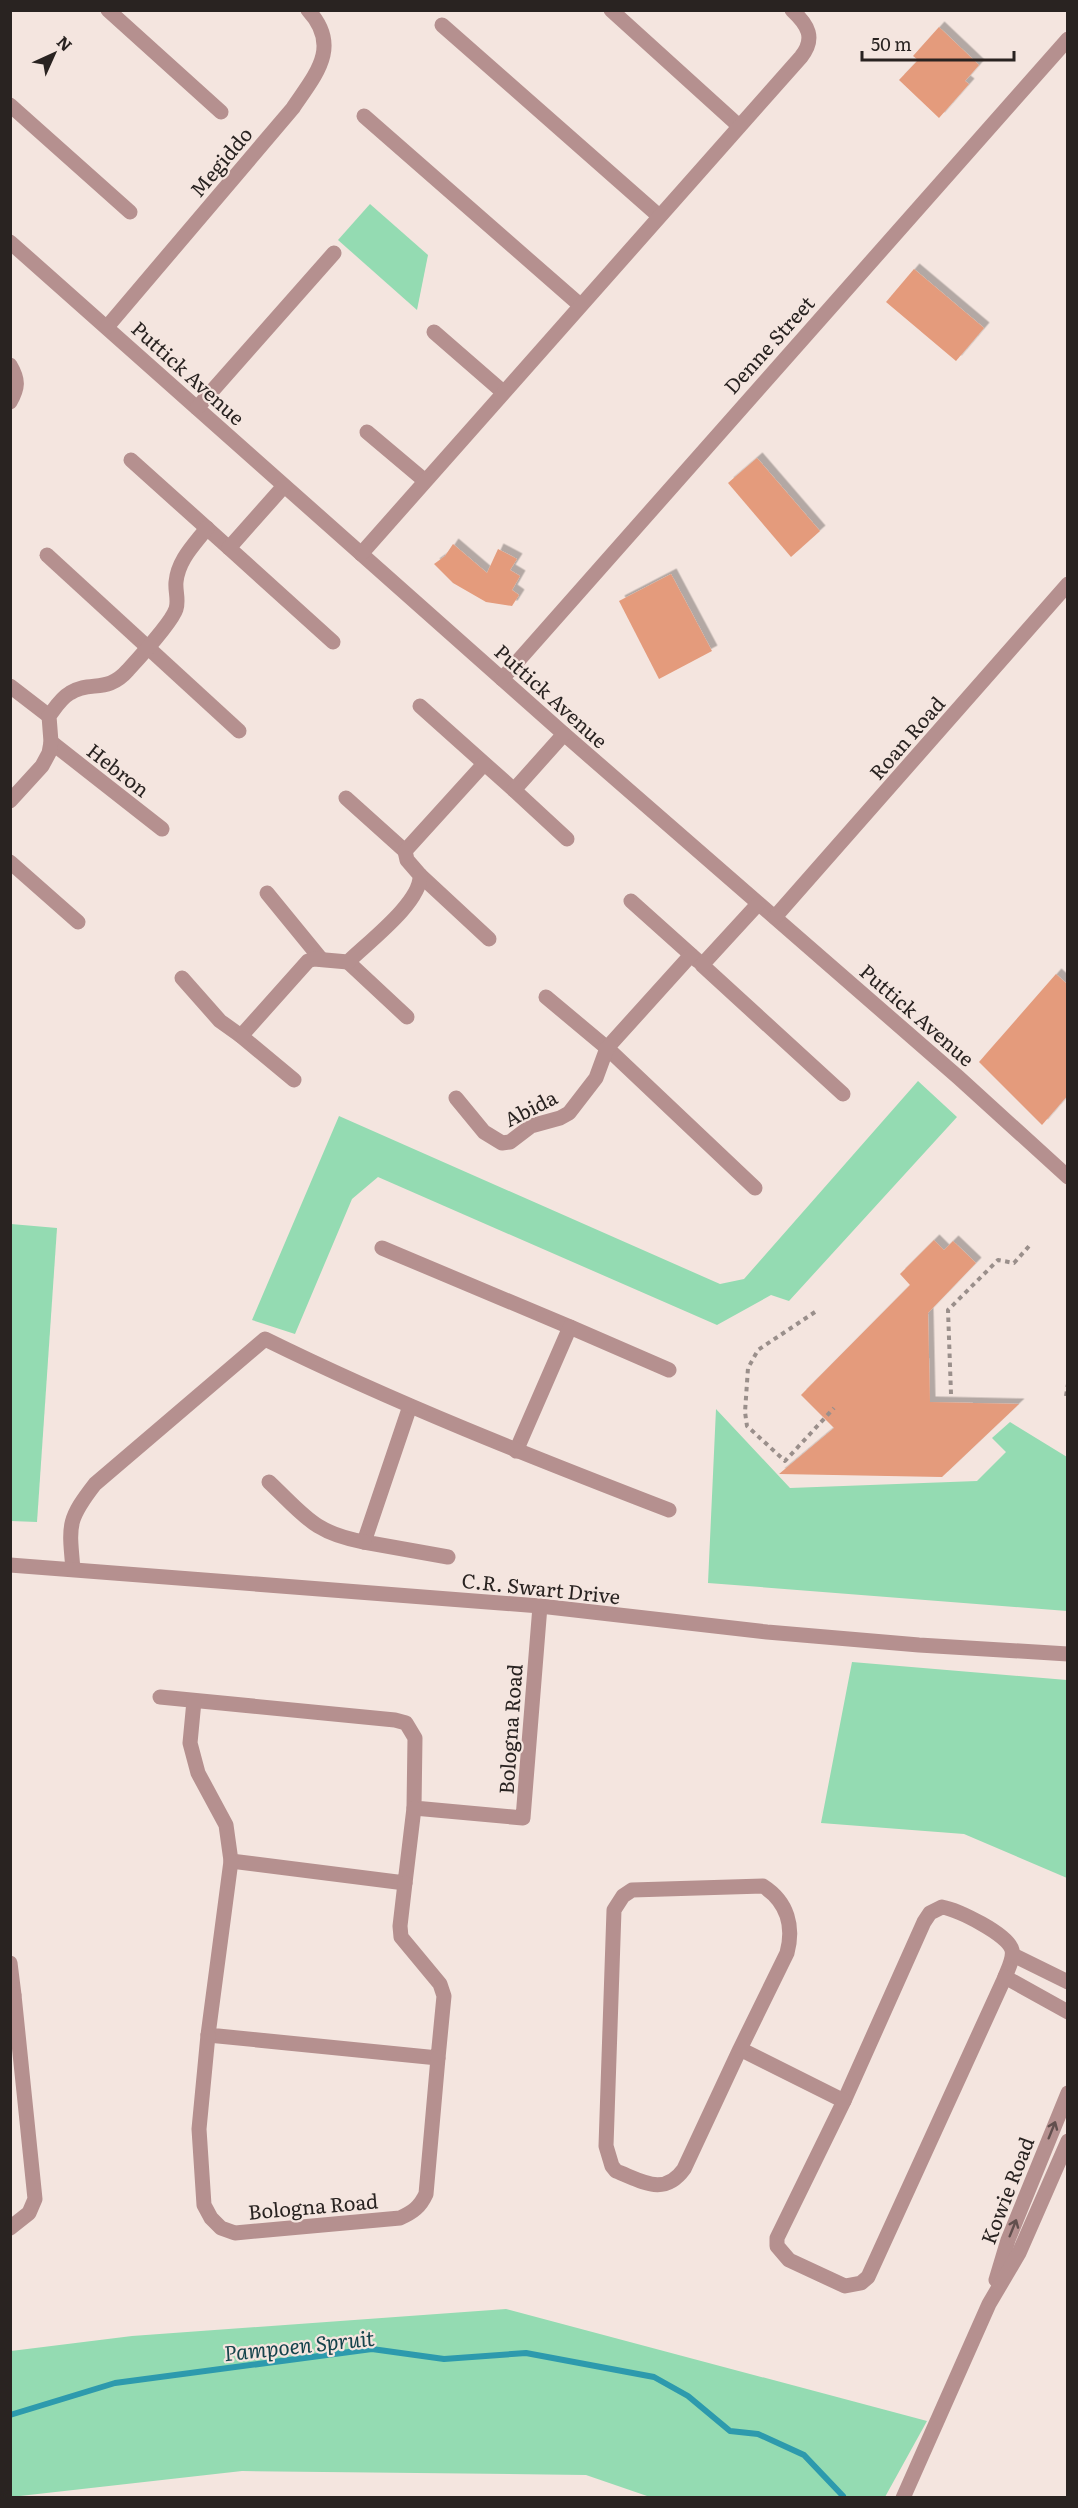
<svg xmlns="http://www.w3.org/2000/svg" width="1078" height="2508" font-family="Literata,serif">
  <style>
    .green { fill: #94dbb2 }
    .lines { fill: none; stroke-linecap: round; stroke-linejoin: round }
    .stream { stroke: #2d9aad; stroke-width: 6 }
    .building { fill: #e49b7c; filter: url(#shadow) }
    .path { stroke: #9a8f8b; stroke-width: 4; stroke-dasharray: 4.5 4.5; stroke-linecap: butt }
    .minor { stroke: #b5908f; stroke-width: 15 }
    .tertiary { stroke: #b5908f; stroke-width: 15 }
    .oneway { stroke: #614f4d }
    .labels { text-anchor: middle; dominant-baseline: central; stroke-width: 4.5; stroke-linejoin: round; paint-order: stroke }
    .street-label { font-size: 20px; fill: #292321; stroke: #f4e5df }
    .water-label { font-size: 21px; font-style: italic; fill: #14434b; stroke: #f4e5df }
  </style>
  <defs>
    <filter id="shadow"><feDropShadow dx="5.5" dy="-5.5" stdDeviation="0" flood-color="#0004"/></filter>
  </defs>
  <rect width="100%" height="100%" fill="#f4e5df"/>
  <g class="green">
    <polygon points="370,204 428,255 417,310 338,240"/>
    <polygon points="918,1081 957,1117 789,1301 771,1295 717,1325 378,1177 352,1199 295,1334 252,1320 339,1116 720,1284 744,1279"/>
    <polygon points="11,1224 57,1228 37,1522 11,1521"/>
    <polygon points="716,1409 790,1488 977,1481 1006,1452 992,1438 1010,1422 1067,1457 1067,1611 708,1583"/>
    <polygon points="852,1662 1067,1680 1067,1878 964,1834 821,1823"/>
    <polygon points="506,2309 927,2421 885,2497 650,2497 586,2475 242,2471 11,2497 11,2351 132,2336"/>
  </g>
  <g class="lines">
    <polyline class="stream" points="10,2415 115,2383 372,2349 444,2359 526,2353 654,2377 688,2396 730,2431 758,2434 804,2455 843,2496"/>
  </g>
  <g class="building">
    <polygon points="939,27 979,65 965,81 969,84 939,118 899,80 918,60 913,56"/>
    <polygon points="914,269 984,328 956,361 886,302"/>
    <polygon points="757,458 820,531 791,557 728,483"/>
    <polygon points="453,544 487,573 498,549 517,559 510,570 520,576 512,590 519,595 512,606 486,602 453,583 434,564 445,556"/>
    <polygon points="671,574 712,651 659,679 619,601"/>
    <polygon points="1056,974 1068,985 1068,1095 1042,1125 979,1062"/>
    <polygon points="934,1240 944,1250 953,1241 976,1263 928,1313 930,1402 1019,1404 942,1477 779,1474 834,1428 801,1395 910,1285 900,1274"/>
  </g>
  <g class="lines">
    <g class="path">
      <polyline points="815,1312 758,1350 748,1368 745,1412 747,1426 785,1461 834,1408"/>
      <polyline points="951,1394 948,1310 998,1260 1014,1263 1030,1245"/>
      <polyline points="1066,1396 1068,1384"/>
    </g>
    <g class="minor">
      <polyline points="108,10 221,112"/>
      <polyline points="611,10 739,126"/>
      <polyline points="442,25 659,216"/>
      <polyline points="10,105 130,212"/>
      <polyline points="364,116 580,305"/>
      <polyline points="10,242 564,734 958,1077 1068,1177"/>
      <path d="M107 327 293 108C315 75 342 47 308 10"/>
      <polyline points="434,332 503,392"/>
      <path d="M10 365C19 380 18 388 10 402"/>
      <polyline points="197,408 334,253"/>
      <polyline points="367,432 424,480"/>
      <polyline points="131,460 229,548"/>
      <polyline points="284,486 229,548 333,642"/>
      <path d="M361 554 801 57C816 38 808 25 792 10"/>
      <polyline points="47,555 239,731"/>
      <polyline points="502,679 1068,39"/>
      <polyline points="10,686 49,716"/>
      <polyline points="420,706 514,790"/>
      <polyline points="564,734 514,790 567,839"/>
      <polyline points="51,742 162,829"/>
      <polyline points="346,798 405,851"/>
      <path d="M10 801 42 766 49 753 51 742 49 716C55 708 61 698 70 693 91 680 107 694 128 670 139 658 172 622 176 609 179 600 175 591 176 582 178 560 194 545 207 528"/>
      <polyline points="10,862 78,922"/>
      <polyline points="420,875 489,939"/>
      <polyline points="267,893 321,959"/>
      <polyline points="631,901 698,961"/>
      <polyline points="758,904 702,965 843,1094"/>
      <polyline points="775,917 1068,584"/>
      <polyline points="348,962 407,1017"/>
      <path d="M182 978 220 1021 241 1036 308 961 314 959 348 962C367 943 422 902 420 875L407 860 405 851 484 764"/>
      <polyline points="546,997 607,1048 755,1188"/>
      <polyline points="241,1036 294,1080"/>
      <polyline points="456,1098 484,1132 502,1143 510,1142 531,1126 560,1118 569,1113 596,1078 607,1048 691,955"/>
      <polyline points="382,1248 570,1327"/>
      <polyline points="410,1406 364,1542 448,1557"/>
      <polyline points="516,1451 570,1327 669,1370"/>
      <path d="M269 1482C305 1516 314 1533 364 1542"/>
      <path d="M73 1569C69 1525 67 1520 95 1484L265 1339C397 1404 532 1457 669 1510"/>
      <polyline points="160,1697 395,1720 406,1723 415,1738 414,1808 523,1818 540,1606"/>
      <polyline points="194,1701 190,1743 198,1773 226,1825 231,1861 405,1883 414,1808"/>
      <polyline points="231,1861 208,2035 438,2058 444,1996 440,1984 401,1937 400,1926 405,1883"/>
      <path d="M942 1907C958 1910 1008 1934 1012 1950 1014 1958 1008 1969 1005 1977L868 2277 861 2283 845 2286 789 2260 777 2246V2238L844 2101 924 1922 930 1913Z"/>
      <polyline points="1013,1955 1068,1982"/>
      <polyline points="10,1963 14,1995 10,1995"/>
      <polyline points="1005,1977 1068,2012"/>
      <path d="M208 2035 199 2129 204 2205 211 2218 221 2228 235 2233 400 2218C413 2212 420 2207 426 2194L438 2058"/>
      <path d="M740 2049 787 1953C794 1927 788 1902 763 1886L632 1890 623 1896 614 1910 606 2146 612 2166 616 2171C642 2181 664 2197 684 2169L740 2049 844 2101"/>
      <polyline points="10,2228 29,2213 35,2199 14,1995"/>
      <polyline points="996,2280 1008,2240 1068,2093"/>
      <polyline points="903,2498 989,2304 1019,2253 1068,2141"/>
    </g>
    <polyline class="tertiary" points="10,1565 540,1606 767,1632 919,1645 1068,1654"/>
  </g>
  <defs><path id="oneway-shaft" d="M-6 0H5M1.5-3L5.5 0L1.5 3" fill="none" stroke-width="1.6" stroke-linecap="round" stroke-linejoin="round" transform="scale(1.5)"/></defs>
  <g class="oneway">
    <use href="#oneway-shaft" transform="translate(1052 2130) rotate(-68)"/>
    <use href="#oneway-shaft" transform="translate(1013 2228) rotate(-68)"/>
  </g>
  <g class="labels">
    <g class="street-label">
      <text transform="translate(220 161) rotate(-50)">Megiddo</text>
      <text transform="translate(768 344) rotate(-48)">Denne Street</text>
      <text transform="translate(189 372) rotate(42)">Puttick Avenue</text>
      <text transform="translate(552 695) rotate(42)">Puttick Avenue</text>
      <text transform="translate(906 737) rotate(-49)">Roan Road</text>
      <text transform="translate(119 769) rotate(38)">Hebron</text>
      <text transform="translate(918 1014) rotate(41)">Puttick Avenue</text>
      <text transform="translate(530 1107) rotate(-27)">Abida</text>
      <text transform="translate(541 1587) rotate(6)">C.R. Swart Drive</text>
      <text transform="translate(509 1729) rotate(-86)">Bologna Road</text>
      <text transform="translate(1006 2190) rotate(-69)">Kowie Road</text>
      <text transform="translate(313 2205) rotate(-5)">Bologna Road</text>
    </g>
    <g class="water-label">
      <text transform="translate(299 2344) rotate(-6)">Pampoen Spruit</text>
    </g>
  </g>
  <rect width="1078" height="2508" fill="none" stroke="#292321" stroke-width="24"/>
  <g transform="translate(54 54) rotate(45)" stroke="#f4e5df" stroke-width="4.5" paint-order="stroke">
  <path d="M0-4.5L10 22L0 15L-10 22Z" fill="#292321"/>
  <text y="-9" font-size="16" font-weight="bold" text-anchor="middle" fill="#292321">N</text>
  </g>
  <path d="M862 51v9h152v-9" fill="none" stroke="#292321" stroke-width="3"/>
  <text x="871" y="51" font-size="18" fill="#292321" stroke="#f4e5df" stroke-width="4.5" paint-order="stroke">50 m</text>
</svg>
